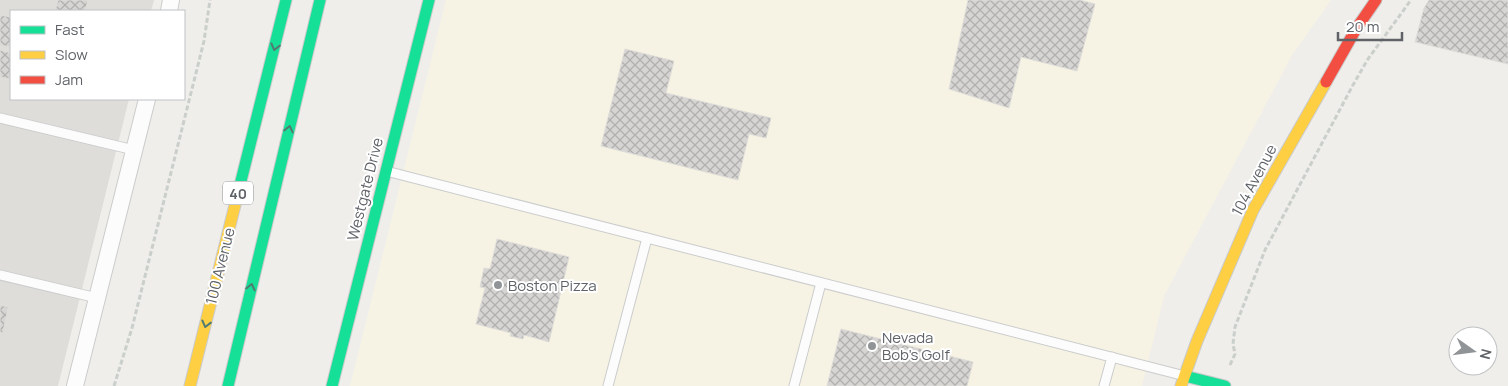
<svg xmlns="http://www.w3.org/2000/svg" width="1508" height="386" font-family="Manrope,sans-serif">
  <style>
    .commercial { fill: #f7f3e4 }
    .industrial { fill: #dfddda }
    .building { fill: url(#building-cross-hatch); stroke: #deddd9 }
    .lines { fill: none; stroke-linecap: round; stroke-linejoin: round }
    .lane-casing { stroke: #cbcccc; stroke-width: 11 }
    .street-casing { stroke: #cbcccc; stroke-width: 18 }
    .fast-casing { stroke: #cacacb; stroke-width: 13 }
    .slow-casing { stroke: #cacacb; stroke-width: 13 }
    .jam-casing { stroke: #cacacb; stroke-width: 13 }
    .path { stroke: #cacfcc; stroke-width: 3; stroke-dasharray: 5 2.5; stroke-linecap: butt }
    .lane { stroke: #fdfcfc; stroke-width: 9 }
    .street { stroke: #fdfcfc; stroke-width: 16 }
    .fast { stroke: #16e098; stroke-width: 11 }
    .slow { stroke: #ffcf43; stroke-width: 11 }
    .jam { stroke: #f24e42; stroke-width: 11 }
    .oneway { stroke: #507c72 }
    .poi-dot { fill: #919496; stroke: #fff; stroke-width: 2 }
    .labels { text-anchor: middle; dominant-baseline: central; stroke-width: 4; stroke-linejoin: round; paint-order: stroke }
    .shield { fill: #fff; stroke: #8f9295; stroke-width: 1 }
    .shield-label { font-size: 14px; font-weight: bold; fill: #5f6368 }
    .street-label { font-size: 15px; fill: #5f6368; stroke: #fff }
    .poi-label { font-size: 15px; fill: #5f6368; stroke: #fff; text-anchor: start }
  </style>
  <defs>
    <pattern id="building-cross-hatch" width="8" height="8" patternUnits="userSpaceOnUse" patternTransform="scale(1.25)"><rect width="8" height="8" fill="#d6d5d3"/><path d="M0 0l8 8M0 8l8-8" fill="none" stroke="#b1b0af"/></pattern>
  </defs>
  <rect width="100%" height="100%" fill="#efeeea"/>
  <polygon class="commercial" points="446,0 1331,0 1292,55 1164,296 1142,386 350,386"/>
  <polygon class="industrial" points="0,0 154,0 151,11 11,11 11,99 129,99 58,386 0,386"/>
  <g class="building">
    <polygon points="58,0 88,0 85,11 55,11"/>
    <polygon points="968,0 1080,0 1095,4 1077,71 1021,57 1009,108 949,89"/>
    <polygon points="1429,0 1508,0 1508,64 1415,42 1424,8"/>
    <polygon points="0,15 11,17 11,47 0,45"/>
    <polygon points="625,49 674,61 666,93 771,118 766,138 749,134 738,180 601,146"/>
    <polygon points="0,50 11,53 11,79 0,77"/>
    <polygon points="497,239 569,257 549,342 524,335 523,339 510,336 511,333 476,324 485,288 480,287 484,268 490,269"/>
    <polygon points="0,305 8,307 3,333 0,332"/>
    <polygon points="841,329 973,362 967,386 827,386"/>
  </g>
  <g class="lines">
    <defs>
      <g id="lane">
        <polyline points="0,118 134,150"/>
        <polyline points="386,171 1185,376"/>
        <polyline points="0,275 97,298"/>
        <polyline points="608,386 647,238"/>
        <polyline points="794,386 821,283"/>
        <polyline points="1104,386 1112,357"/>
      </g>
      <g id="street">
        <polyline points="169,11 171,0"/>
        <polyline points="75,386 147,99"/>
      </g>
      <g id="fast">
        <polyline points="239,189 286,0"/>
        <polyline points="1185,376 1225,386"/>
        <polyline points="228,386 320,0"/>
        <polyline points="332,386 429,0"/>
      </g>
      <g id="slow">
        <polyline points="190,386 239,189"/>
        <polyline points="1181,386 1197,341 1253,210 1326,82"/>
      </g>
      <polyline id="jam" points="1326,82 1356,29 1376,0"/>
    </defs>
    <use href="#lane" class="lane-casing"/>
    <use href="#street" class="street-casing"/>
    <use href="#fast" class="fast-casing"/>
    <use href="#slow" class="slow-casing"/>
    <use href="#jam" class="jam-casing"/>
    <g class="path">
      <polyline points="1230,365 1235,354 1233,344 1235,327 1265,250 1353,85 1368,59 1411,0"/>
      <polyline points="114,386 132,328 204,41 210,0"/>
    </g>
    <use href="#lane" class="lane"/>
    <use href="#street" class="street"/>
    <use href="#fast" class="fast"/>
    <use href="#slow" class="slow"/>
    <use href="#jam" class="jam"/>
  </g>
  <defs><path id="oneway-chevron" d="M-2-3.5L2.5 0L-2 3.5" fill="none" stroke-width="1.6" stroke-linecap="round" stroke-linejoin="round" transform="scale(1.25)"/></defs>
  <g class="oneway">
    <use href="#oneway-chevron" transform="translate(275 47) rotate(104)"/>
    <use href="#oneway-chevron" transform="translate(289 129) rotate(-77)"/>
    <use href="#oneway-chevron" transform="translate(251 287) rotate(-77)"/>
    <use href="#oneway-chevron" transform="translate(206 324) rotate(104)"/>
  </g>
  <g class="poi-dot">
    <circle cx="498" cy="285" r="5"/>
    <circle cx="872" cy="346" r="5"/>
  </g>
  <g class="labels">
    <rect class="shield" x="223" y="181.5" width="30" height="23" rx="4"/>
    <g class="shield-label">
      <text x="238" y="193">40</text>
    </g>
    <g class="street-label">
      <text transform="translate(1254 180) rotate(-62)">104 Avenue</text>
      <text transform="translate(365 189) rotate(-76)">Westgate Drive</text>
      <text transform="translate(220 266) rotate(-76)">100 Avenue</text>
    </g>
    <g class="poi-label">
      <text x="508" y="285">Boston Pizza</text>
      <text x="882" y="337">Nevada<tspan x="882" dy="17">Bob's Golf</tspan></text>
    </g>
  </g>
  <rect x="10" y="10" width="175" height="90" fill="#ffffff" stroke="#bfc1c3"/>
  <rect x="20" y="26" width="25" height="8" fill="#16e098" stroke="#bfc1c3"/>
  <text x="55" y="35" font-size="15" fill="#5f6368">Fast</text>
  <rect x="20" y="51" width="25" height="8" fill="#ffcf43" stroke="#bfc1c3"/>
  <text x="55" y="60" font-size="15" fill="#5f6368">Slow</text>
  <rect x="20" y="76" width="25" height="8" fill="#f24e42" stroke="#bfc1c3"/>
  <text x="55" y="85" font-size="15" fill="#5f6368">Jam</text>
  <g transform="translate(1473 351) rotate(104)"><circle r="24" fill="#ffffff" stroke="#bfc1c3"/>
  <path d="M0-4L9 19L0 12L-9 19Z" fill="#919496"/>
  <text y="-8" font-size="14" font-weight="bold" text-anchor="middle" fill="#5f6368">N</text>
  </g>
  <path d="M1338 32v8h64v-8" fill="none" stroke="#5f6368" stroke-width="2.5"/>
  <text x="1346" y="32" font-size="15" fill="#5f6368" stroke="#ffffff" stroke-width="4" paint-order="stroke">20 m</text>
</svg>
